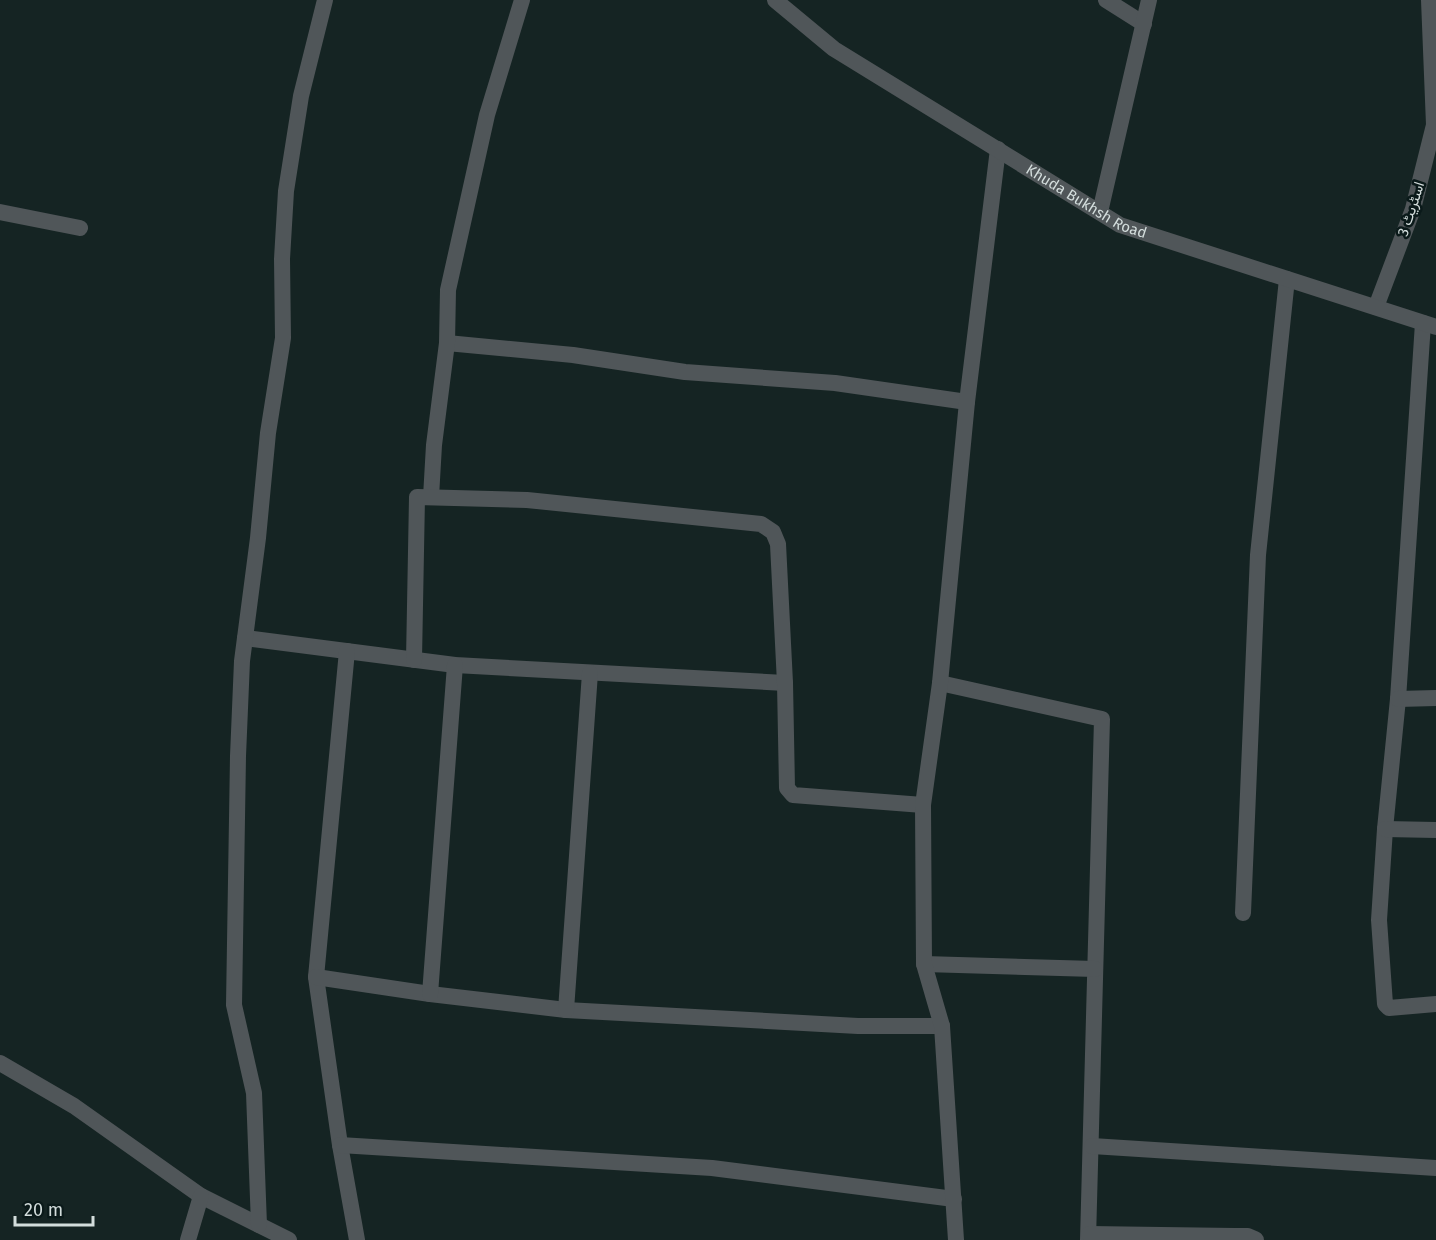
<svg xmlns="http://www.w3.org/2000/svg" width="1436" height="1240" font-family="'Fira Sans',Vazirmatn,sans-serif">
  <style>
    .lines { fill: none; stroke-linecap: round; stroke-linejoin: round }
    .minor { stroke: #505659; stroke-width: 16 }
    .tertiary { stroke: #505659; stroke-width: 16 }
    .labels { text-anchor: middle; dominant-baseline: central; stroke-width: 5; stroke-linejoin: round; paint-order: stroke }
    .street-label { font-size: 15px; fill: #d3dddc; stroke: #0b1a1a }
  </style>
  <rect width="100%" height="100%" fill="#152423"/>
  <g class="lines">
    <g class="minor">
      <polyline points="1106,0 1144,24"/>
      <polyline points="0,212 80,228"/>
      <polyline points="1100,212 1149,0"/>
      <polyline points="1376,307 1413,209 1434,125 1429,0"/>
      <polyline points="1423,323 1398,699 1385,829 1379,920 1385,1004 1389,1008 1436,1004"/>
      <polyline points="447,343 573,355 685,372 835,383 967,402"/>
      <polyline points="431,497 434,445 447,343 448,290 487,115 522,0"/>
      <polyline points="245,638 455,665 785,683"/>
      <polyline points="347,651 316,977 340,1145 357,1240"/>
      <polyline points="414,660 417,497 527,500 761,524 773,532 778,544 785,683 787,788 793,795 923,805"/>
      <path d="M940 683 1102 719C1097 892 1094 1066 1088 1240"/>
      <polyline points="1398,699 1436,698"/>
      <polyline points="1385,829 1436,830"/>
      <polyline points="1243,913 1258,555 1287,279"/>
      <polyline points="924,964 1095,969"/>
      <polyline points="316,977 430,994 566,1010 858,1026 942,1026"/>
      <polyline points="430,994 455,665"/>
      <polyline points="566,1010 590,673"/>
      <polyline points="0,1063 74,1106 201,1196 289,1240"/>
      <polyline points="340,1145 712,1168 954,1199"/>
      <polyline points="1092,1146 1436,1168"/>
      <polyline points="259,1225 254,1093 234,1005 238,756 242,661 258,538 268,433 283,338 282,259 286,191 301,96 325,0"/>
      <polyline points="1089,1234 1235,1236 1248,1236 1255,1239 1256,1240"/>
      <polyline points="188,1240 201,1196"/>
      <polyline points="956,1240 942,1026 924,964 923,805 940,683 967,402 998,149"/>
    </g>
    <path class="tertiary" id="s1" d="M775 0 834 49 1120 225 1436 327"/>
  </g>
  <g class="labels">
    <g class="street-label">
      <text stroke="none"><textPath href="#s1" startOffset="372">Khuda Bukhsh Road</textPath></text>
      <text transform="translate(1411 209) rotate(-72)">اسٹریٹ 3</text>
    </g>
  </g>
  <path d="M15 1216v9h78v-9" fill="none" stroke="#d3dddc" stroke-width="3"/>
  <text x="24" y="1216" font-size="18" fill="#d3dddc" stroke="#0b1a1a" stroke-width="4.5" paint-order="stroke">20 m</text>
</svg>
